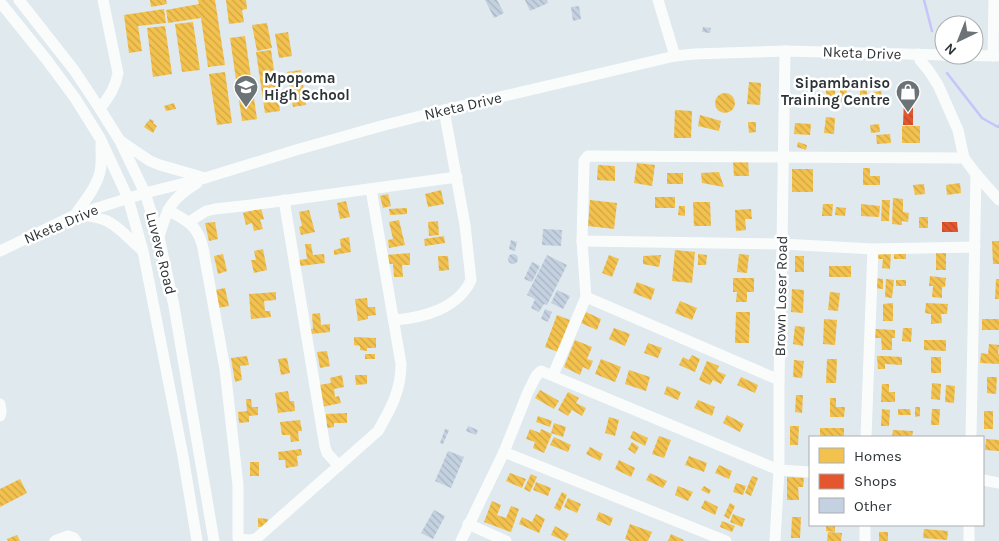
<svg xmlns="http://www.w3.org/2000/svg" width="999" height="541" font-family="Karla,sans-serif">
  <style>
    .homes { fill: url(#homes-back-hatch) }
    .shops { fill: url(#shops-back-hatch) }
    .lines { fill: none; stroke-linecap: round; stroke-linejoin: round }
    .stream { stroke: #c6c5f9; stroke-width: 2.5 }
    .building { fill: url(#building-back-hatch) }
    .minor { stroke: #fafcfc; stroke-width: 11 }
    .labels { text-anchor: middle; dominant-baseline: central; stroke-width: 5; stroke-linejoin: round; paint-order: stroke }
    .street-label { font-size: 15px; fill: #2d3437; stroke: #fff }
    .poi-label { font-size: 15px; font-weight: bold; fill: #2d3437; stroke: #fff; text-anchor: start }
  </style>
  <defs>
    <pattern id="homes-back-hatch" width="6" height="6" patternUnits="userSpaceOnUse" patternTransform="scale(1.25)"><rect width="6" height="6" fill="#f2c14e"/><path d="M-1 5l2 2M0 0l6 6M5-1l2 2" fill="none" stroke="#d0a645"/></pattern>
    <pattern id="shops-back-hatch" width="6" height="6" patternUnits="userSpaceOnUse" patternTransform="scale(1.25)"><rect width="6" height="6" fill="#e4572e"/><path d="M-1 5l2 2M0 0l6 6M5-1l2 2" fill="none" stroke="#b94928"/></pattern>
    <pattern id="building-back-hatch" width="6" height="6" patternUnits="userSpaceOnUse" patternTransform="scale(1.25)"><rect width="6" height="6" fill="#c4d1e0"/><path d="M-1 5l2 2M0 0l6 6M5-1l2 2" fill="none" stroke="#a9b4c1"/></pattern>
  </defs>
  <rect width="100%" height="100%" fill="#dfe9ee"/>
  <g class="homes">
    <polygon points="150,0 166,0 167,4 151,7"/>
    <polygon points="198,0 215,0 225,65 208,67 201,18 168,23 166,10 199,4"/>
    <polygon points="226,0 246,0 247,9 242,10 244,22 229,24"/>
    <polygon points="164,9 166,23 138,26 142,51 129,53 124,15"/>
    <polygon points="193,22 200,70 182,72 175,24"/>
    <polygon points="267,23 272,48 257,51 252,25"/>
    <polygon points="165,26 172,74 153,77 147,28"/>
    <polygon points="288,32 292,56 279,58 275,34"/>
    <polygon points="245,36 257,119 242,121 230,38"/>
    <polygon points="271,50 280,111 265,113 256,52"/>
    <polygon points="301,70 306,105 293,107 287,72"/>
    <polygon points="225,72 232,123 217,125 209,74"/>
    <rect x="826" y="81" width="9" height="19"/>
    <polygon points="749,82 761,83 760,105 747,104"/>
    <polygon points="860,83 867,84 867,95 860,95"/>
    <polygon points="840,90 847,90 846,102 840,102"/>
    <polygon points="881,91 883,102 874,103 873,92"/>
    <circle cx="725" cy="103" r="10"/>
    <polygon points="174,103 176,109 166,111 164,106"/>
    <polygon points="675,110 692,111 691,138 674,138"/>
    <polygon points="700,115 721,121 719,131 698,126"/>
    <polygon points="826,117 835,118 834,134 824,133"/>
    <polygon points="150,119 154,121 153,123 157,126 153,133 144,127 148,121 149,121"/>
    <polygon points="748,122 756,122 756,132 749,133"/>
    <polygon points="795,123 811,124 810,135 794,134"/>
    <polygon points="879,124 880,132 871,133 870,125"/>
    <rect x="902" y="126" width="18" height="17"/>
    <polygon points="890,134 891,143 877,144 876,135"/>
    <polygon points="798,142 807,145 806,150 797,147"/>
    <polygon points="748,160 749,176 734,176 733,161"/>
    <polygon points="637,163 655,165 652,186 634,183"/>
    <polygon points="598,165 615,166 615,181 597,180"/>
    <polygon points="863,168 870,168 870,176 880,176 880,185 863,185"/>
    <rect x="792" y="169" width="21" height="23"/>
    <polygon points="719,172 724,187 702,183 701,173"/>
    <rect x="667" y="173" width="16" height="11"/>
    <polygon points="960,183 961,193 947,195 946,185"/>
    <polygon points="924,184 925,194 915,195 913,185"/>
    <polygon points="441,190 444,204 428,207 425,194"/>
    <polygon points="388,194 391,206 383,208 380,196"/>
    <rect x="655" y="197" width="20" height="11"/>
    <polygon points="893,198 903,199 903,212 909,213 908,222 902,221 902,225 892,224"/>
    <polygon points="590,200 617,203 614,229 588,226"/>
    <polygon points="882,200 890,200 889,221 881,221"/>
    <polygon points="346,201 350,217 340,219 337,203"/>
    <polygon points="693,202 710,202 711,226 694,226"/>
    <polygon points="823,204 833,204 832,216 822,216"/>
    <polygon points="861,204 880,206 879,217 861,216"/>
    <polygon points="679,206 685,206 685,216 678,215"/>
    <polygon points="836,207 846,208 845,216 835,215"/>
    <polygon points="261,208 264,219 260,220 263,229 254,231 252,223 246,225 243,213"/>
    <polygon points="407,208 407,214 390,215 389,209"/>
    <polygon points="751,209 752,219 745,219 746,230 736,231 735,210"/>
    <polygon points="309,210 315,232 301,235 299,227 302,226 299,212"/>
    <rect x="919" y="217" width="9" height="11"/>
    <polygon points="399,220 405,245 389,248 388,240 393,239 389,222"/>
    <polygon points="438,221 439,235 429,236 428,222"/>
    <polygon points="215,222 218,239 209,241 205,223"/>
    <polygon points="444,236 445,243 425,246 424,239"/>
    <polygon points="349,237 351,252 334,255 334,250 341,248 340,239"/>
    <polygon points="992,241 999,241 999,264 993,264"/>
    <polygon points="305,244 311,244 313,255 324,254 325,263 300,266 299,260 307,259"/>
    <polygon points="263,249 267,270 254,273 251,260 256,260 254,251"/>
    <polygon points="675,250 695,252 692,283 672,281"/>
    <rect x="894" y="250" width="12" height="9"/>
    <polygon points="875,252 891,252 890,269 882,268 883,259 875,259"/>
    <polygon points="410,253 410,265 402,265 403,277 394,277 393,264 387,264 386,255"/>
    <rect x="936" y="253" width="10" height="17"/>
    <polygon points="223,254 227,271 218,274 214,256"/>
    <polygon points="698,254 707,255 706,265 698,265"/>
    <polygon points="739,254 749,255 747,273 737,272"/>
    <polygon points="609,255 619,259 612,277 602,273"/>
    <polygon points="661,255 659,267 643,264 643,256"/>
    <polygon points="438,256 448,256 449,270 439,271"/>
    <rect x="795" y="256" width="9" height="16"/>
    <rect x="829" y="266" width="22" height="11"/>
    <polygon points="930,276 946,278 945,287 942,287 942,298 932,297 933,286 929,286"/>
    <polygon points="733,278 754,278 754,292 747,292 747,302 736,302 737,292 733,292"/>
    <polygon points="874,278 883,279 883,289 874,288"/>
    <polygon points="886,279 894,280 892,298 885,297"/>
    <polygon points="996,279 999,279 999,299 995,299"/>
    <rect x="896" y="280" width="10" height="6"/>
    <polygon points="637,282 655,289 651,300 633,293"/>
    <polygon points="225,288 229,306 218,308 215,290"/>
    <polygon points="792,289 804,290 803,313 791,312"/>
    <polygon points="276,292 276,300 264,301 265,311 270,311 271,317 251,319 249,294"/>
    <polygon points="830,292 840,293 838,311 828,310"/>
    <polygon points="367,298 368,307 375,307 376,315 368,316 368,319 358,321 355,299"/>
    <polygon points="680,301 697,308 692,320 675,313"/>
    <polygon points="893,303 893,321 883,321 883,304"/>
    <polygon points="926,303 948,304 947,314 941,314 942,323 931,324 931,314 925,313"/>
    <polygon points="586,312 601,319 597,330 581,323"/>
    <polygon points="736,312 750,312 749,343 735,343"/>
    <polygon points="320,313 321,325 330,324 330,332 311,334 310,329 313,329 312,314"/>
    <polygon points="557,315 570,320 558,352 545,347"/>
    <polygon points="824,319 837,320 835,345 823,344"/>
    <rect x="982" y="319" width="17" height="11"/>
    <polygon points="795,326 805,327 803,346 793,344"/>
    <polygon points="614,328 630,334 625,346 609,339"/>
    <polygon points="903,328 912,328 911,342 902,341"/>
    <polygon points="875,329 895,330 895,338 892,338 892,350 882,350 881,338 875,338"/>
    <polygon points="354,337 376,338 376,348 367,348 367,351 360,350 360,346 354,345"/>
    <polygon points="575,340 592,347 587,359 593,361 589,370 583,367 580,375 564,367"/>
    <polygon points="924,340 946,340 946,351 924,350"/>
    <polygon points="648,343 662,348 658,358 644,353"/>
    <polygon points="989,344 999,345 998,354 999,354 999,364 980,363 981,353 988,354"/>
    <polygon points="327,351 330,366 320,368 317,352"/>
    <rect x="365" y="354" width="10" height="5"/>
    <polygon points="692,355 700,359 695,372 679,365 683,357 689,360"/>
    <polygon points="247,356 249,365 240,366 242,380 235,382 231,358"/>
    <polygon points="877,356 884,356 902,357 902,365 885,364 885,369 878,369"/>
    <rect x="931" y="357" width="10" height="16"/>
    <polygon points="287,358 290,373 281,375 278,359"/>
    <polygon points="601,359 621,367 615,382 595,374"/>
    <polygon points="827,359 837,359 836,383 826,383"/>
    <polygon points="794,360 804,361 802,378 793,377"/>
    <polygon points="707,361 719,366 717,371 726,375 721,384 713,380 710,385 699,380"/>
    <polygon points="629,370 650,377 646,391 625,384"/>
    <polygon points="342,375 344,387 334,389 335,397 339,396 341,403 322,407 319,385 331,383 330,378"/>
    <polygon points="355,375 367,375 367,384 356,385"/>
    <polygon points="741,377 758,385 755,393 737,385"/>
    <polygon points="987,377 997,377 996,394 987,393"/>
    <polygon points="932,383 941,384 940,400 931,399"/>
    <polygon points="882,384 889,384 889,392 895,392 895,402 881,402"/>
    <polygon points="946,385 955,386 954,403 945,402"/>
    <polygon points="667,386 681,392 678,400 664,394"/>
    <polygon points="540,390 559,401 554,409 535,398"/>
    <polygon points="288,391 290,401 294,401 295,411 278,413 275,393"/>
    <polygon points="568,392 579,398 576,403 586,408 582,416 572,410 568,416 558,410"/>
    <polygon points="796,395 803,395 802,413 795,412"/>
    <polygon points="830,398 836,398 836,407 845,407 844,417 830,417"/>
    <polygon points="246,399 251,399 252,407 258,407 258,415 249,416 249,422 239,423 238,412 247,411"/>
    <polygon points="698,400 715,407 712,416 694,408"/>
    <polygon points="915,407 920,407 920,416 915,417"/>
    <polygon points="882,409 890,410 889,426 881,426"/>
    <polygon points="898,409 910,409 911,415 898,415"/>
    <polygon points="932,409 940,409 939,425 931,425"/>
    <rect x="984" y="411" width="9" height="18"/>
    <polygon points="347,413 347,423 334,423 334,427 327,428 326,414"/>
    <polygon points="727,415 744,424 740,432 723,423"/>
    <polygon points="538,416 552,421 550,427 536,422"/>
    <polygon points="609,417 619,420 615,436 605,433"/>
    <polygon points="300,420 302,431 298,431 299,441 291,442 290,435 282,435 280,422"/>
    <polygon points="554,423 566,427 563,437 551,433"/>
    <polygon points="790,426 799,426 798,445 790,445"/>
    <rect x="820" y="428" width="24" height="9"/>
    <polygon points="530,429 540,433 541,429 552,434 544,453 533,448 535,442 526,439"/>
    <polygon points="893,430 913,431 912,437 892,437"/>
    <polygon points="633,431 648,438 645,446 630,438"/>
    <polygon points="659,436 671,440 664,458 652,454"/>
    <polygon points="554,437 571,445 568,452 550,445"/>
    <polygon points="986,439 999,440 999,451 985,450"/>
    <polygon points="632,442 639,447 635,454 628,449"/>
    <polygon points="590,447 603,454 600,461 586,454"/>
    <polygon points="301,449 302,455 297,456 298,466 286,468 285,460 279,460 278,452"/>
    <polygon points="689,456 707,463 704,472 685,465"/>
    <polygon points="619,460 635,468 631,477 615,469"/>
    <rect x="250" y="462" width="9" height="14"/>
    <polygon points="719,465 732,471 729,479 715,473"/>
    <polygon points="510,473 526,479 522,488 506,481"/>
    <polygon points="650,473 667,481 663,488 646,480"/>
    <polygon points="531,474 537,477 530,492 524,489"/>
    <polygon points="752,476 758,478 751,496 745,493"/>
    <polygon points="787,477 804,478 803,487 798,487 799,500 787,500"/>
    <polygon points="20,479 27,493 0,507 0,489"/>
    <polygon points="536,482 551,488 548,496 533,490"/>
    <polygon points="736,483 746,486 743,495 733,492"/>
    <polygon points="678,486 693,492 688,501 675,495"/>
    <polygon points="704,486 711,490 709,494 701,490"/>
    <polygon points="562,492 567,495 560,511 554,508"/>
    <polygon points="568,498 581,504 577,513 564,507"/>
    <polygon points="705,500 718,507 715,515 701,508"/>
    <polygon points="492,501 501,505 497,515 506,518 511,506 519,509 511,532 484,522"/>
    <polygon points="730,503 735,506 729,519 724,516"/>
    <polygon points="599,512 613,518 610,526 596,520"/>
    <polygon points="536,514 545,519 539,533 519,524 522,517 532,522"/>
    <polygon points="733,514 745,519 742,527 730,522"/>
    <polygon points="792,517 801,517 800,538 791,538"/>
    <polygon points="258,518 268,519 268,527 258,527"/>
    <polygon points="722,521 735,526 732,532 720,527"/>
    <polygon points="630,524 652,532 648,541 630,541 625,539"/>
    <polygon points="826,525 835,525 835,532 826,531"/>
    <polygon points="555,526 569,534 565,541 551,535"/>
    <polygon points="924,529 948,531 947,540 923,538"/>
    <polygon points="828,532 842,533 841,541 827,541"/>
    <rect x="879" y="532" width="9" height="9"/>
    <polygon points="671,534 684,540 683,541 668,541"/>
    <polygon points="17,535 20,541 8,541 7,539"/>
  </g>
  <g class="shops">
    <polygon points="904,100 913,100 913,125 903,125"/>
    <polygon points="942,222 957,222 958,232 942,232"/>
  </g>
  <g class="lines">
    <g class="stream">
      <polyline points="924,0 932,31"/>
      <polyline points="947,73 982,118 998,127 999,126"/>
    </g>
  </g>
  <g class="building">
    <polygon points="485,0 497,0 504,13 494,18"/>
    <polygon points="525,0 547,0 548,3 530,11"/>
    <polygon points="579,6 581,19 573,21 571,7"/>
    <polygon points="703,27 711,28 710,33 702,32"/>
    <polygon points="543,229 562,230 561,246 542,245"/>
    <polygon points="511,240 517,242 515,251 509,249"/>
    <circle cx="513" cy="259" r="5"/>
    <polygon points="547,255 567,265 547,305 544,304 539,312 531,308 535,299 527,295"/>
    <polygon points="532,262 540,266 532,282 524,279"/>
    <polygon points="557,290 570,296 563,309 551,303"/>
    <polygon points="545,309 552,312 548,322 541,319"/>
    <polygon points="468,426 478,430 476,435 466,431"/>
    <polygon points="445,429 449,430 443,444 440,443"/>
    <polygon points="448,451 464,457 451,488 435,481"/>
    <polygon points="434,510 445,516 433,539 421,533"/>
  </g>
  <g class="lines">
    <g class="minor">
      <polyline points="19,0 74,70 100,109 120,141 145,193 159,237 174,306 214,541"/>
      <polyline points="658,0 675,56"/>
      <polyline points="0,2 46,59 75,98 100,138 128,198 143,251 183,456 197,541"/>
      <polyline points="918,54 920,60 929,71 938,85 958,130 964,158"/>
      <polyline points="944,55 999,56"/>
      <polyline points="993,56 994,0"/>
      <path d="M100 109C109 96 115 89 118 73L103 0"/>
      <polyline points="122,142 150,161 160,165 205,178"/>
      <polyline points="284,200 325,447 327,453 339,466"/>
      <path d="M168 210C187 221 198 225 203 248L225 369 238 485V538C246 540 250 541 257 538L378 431C391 408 401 391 401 364L371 189"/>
      <path d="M75 215C84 202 96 188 100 172 102 163 101 153 101 144"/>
      <path d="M80 215C89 216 99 217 107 221 121 228 131 241 142 250"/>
      <polyline points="189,222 206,211 215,209 251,205 457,177"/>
      <path d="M159 237C167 208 171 199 197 183"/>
      <polyline points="582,241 782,244 873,249 975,247"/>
      <polyline points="0,251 75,215 145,193 205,178 296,150 381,126 444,110 675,56 694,54 785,51 944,55"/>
      <polyline points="586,297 779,380"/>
      <path d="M394 320C422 318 458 309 471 280L465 225 444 110"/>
      <polyline points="553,375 586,297 582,241 584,161 588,156 964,158 976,174 999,200"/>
      <polyline points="0,404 1,412 0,416"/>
      <polyline points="866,437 873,249"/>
      <polyline points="971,437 976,174"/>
      <polyline points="504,452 726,541"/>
      <polyline points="983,480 999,483"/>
      <polyline points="468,524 506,541"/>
      <polyline points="865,525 865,541"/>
      <polyline points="55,541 68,536 74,538 76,541"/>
      <polyline points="461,541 504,452 528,392 536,376 541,371 779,470 810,472"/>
      <polyline points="775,541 779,470 779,380 782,244 785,51"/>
      <polyline points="969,541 969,525"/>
    </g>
  </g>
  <defs>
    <symbol id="school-pin" viewBox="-11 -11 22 30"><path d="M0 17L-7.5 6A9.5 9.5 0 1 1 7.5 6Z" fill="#6b7377" stroke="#fff"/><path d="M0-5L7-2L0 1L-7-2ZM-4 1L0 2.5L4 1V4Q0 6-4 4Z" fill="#fff"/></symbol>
    <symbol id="shop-pin" viewBox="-11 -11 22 30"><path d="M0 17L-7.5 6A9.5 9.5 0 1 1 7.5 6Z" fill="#6b7377" stroke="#fff"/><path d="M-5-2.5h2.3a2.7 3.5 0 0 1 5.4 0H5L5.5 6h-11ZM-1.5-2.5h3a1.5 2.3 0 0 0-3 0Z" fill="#fff"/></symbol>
  </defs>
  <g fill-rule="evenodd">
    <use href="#school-pin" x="232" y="73" width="28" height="38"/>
    <use href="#shop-pin" x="894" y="78" width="28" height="38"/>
  </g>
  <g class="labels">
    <g class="street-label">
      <text transform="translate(862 53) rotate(2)">Nketa Drive</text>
      <text transform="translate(463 106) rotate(-13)">Nketa Drive</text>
      <text transform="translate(61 224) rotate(-23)">Nketa Drive</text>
      <text transform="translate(161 253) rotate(76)">Luveve Road</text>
      <text transform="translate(781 296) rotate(-89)">Brown Loser Road</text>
    </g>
    <g class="poi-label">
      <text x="264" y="78">Mpopoma<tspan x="264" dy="17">High School</tspan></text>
      <text x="890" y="83" text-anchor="end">Sipambaniso<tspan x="890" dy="17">Training Centre</tspan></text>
    </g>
  </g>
  <rect x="809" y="436" width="175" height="90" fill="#ffffff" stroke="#abaeaf"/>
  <rect x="819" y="448" width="25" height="15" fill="#f2c14e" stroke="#abaeaf"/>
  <text x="854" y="461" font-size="15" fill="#2d3437">Homes</text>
  <rect x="819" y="474" width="25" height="15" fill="#e4572e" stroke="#abaeaf"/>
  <text x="854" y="486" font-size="15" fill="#2d3437">Shops</text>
  <rect x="819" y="498" width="25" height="15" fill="#c4d1e0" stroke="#abaeaf"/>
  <text x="854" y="511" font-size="15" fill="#2d3437">Other</text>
  <g transform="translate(959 40) rotate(223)"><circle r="24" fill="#ffffff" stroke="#abaeaf"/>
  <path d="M0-4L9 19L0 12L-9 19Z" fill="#6b7377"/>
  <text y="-8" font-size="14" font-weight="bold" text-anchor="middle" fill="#2d3437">N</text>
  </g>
</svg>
